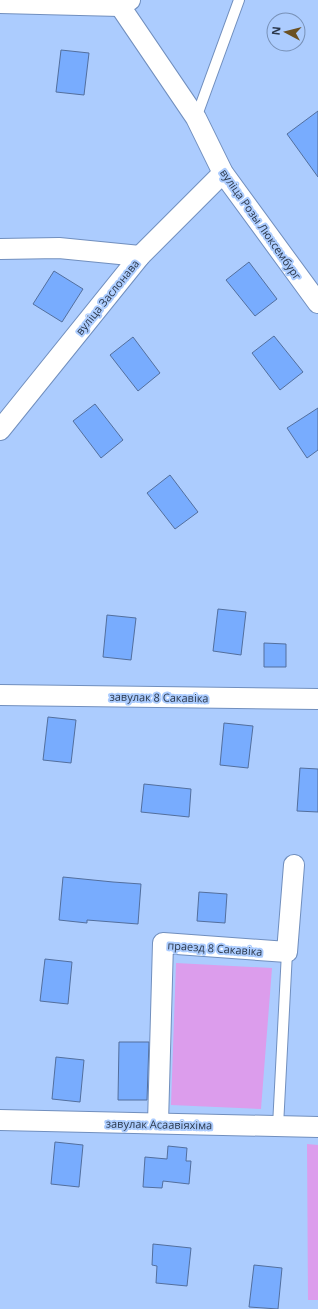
<svg xmlns="http://www.w3.org/2000/svg" width="318" height="1309" font-family="'Open Sans',sans-serif">
  <style>
    .green { fill: #dc9dec }
    .building { fill: #78acfe; stroke: #536f9d }
    .lines { fill: none; stroke-linecap: round; stroke-linejoin: round }
    .lane-casing { stroke: #718fbe; stroke-width: 12 }
    .street-casing { stroke: #718fbe; stroke-width: 22 }
    .lane { stroke: #fff; stroke-width: 10 }
    .street { stroke: #fff; stroke-width: 20 }
    .labels { text-anchor: middle; dominant-baseline: central; stroke-width: 4; stroke-linejoin: round; paint-order: stroke }
    .street-label { font-size: 11px; fill: #2b384c; stroke: #acccfe }
  </style>
  <rect width="100%" height="100%" fill="#acccfe"/>
  <g class="green">
    <polygon points="176,963 272,968 261,1109 171,1105"/>
    <polygon points="307,1144 318,1145 318,1300 308,1300"/>
  </g>
  <g class="building">
    <polygon points="61,50 89,53 84,95 56,92"/>
    <polygon points="318,111 318,177 287,134"/>
    <polygon points="249,262 277,299 255,316 226,280"/>
    <polygon points="54,271 83,289 62,322 33,304"/>
    <polygon points="274,336 303,372 280,390 252,353"/>
    <polygon points="133,337 160,373 138,391 110,355"/>
    <polygon points="95,404 123,440 101,458 73,421"/>
    <polygon points="318,408 318,450 307,458 287,428"/>
    <polygon points="170,475 198,512 175,529 147,493"/>
    <polygon points="218,609 246,612 241,655 213,651"/>
    <polygon points="107,615 136,618 131,660 103,657"/>
    <polygon points="264,643 286,644 286,667 264,667"/>
    <polygon points="48,717 76,720 71,763 43,760"/>
    <polygon points="224,723 253,726 248,768 220,765"/>
    <polygon points="300,768 318,769 318,812 297,811"/>
    <polygon points="144,784 191,789 189,817 141,812"/>
    <polygon points="63,877 113,882 141,884 138,924 87,920 87,923 59,920"/>
    <polygon points="199,892 227,894 225,923 197,921"/>
    <polygon points="45,959 72,962 68,1004 40,1001"/>
    <polygon points="119,1042 149,1042 147,1100 118,1100"/>
    <polygon points="56,1057 84,1060 80,1102 52,1099"/>
    <polygon points="55,1142 83,1145 79,1187 51,1184"/>
    <polygon points="168,1146 187,1148 186,1161 191,1161 189,1184 163,1181 162,1188 143,1187 145,1157 167,1159"/>
    <polygon points="153,1244 191,1248 187,1286 156,1283 157,1266 152,1265"/>
    <polygon points="254,1265 282,1268 278,1309 249,1307"/>
  </g>
  <g class="lines">
    <defs>
      <g id="lane">
        <polyline points="196,118 239,0"/>
        <polyline points="278,1126 287,952"/>
      </g>
      <g id="street">
        <polyline points="118,0 120,6 196,118 223,173 318,303"/>
        <polyline points="0,3 120,6 130,0"/>
        <polyline points="0,249 59,248 140,256"/>
        <polyline points="0,430 140,256 223,173"/>
        <polyline points="0,695 318,699"/>
        <polyline points="0,1120 318,1127"/>
        <polyline points="158,1123 163,943 287,952 294,865"/>
      </g>
    </defs>
    <use href="#lane" class="lane-casing"/>
    <use href="#street" class="street-casing"/>
    <use href="#lane" class="lane"/>
    <use href="#street" class="street"/>
  </g>
  <g class="labels">
    <g class="street-label">
      <text transform="translate(261 224) rotate(55)">вуліца Розы Люксембург</text>
      <text transform="translate(107 297) rotate(-51)">вуліца Заслонава</text>
      <text transform="translate(159 697) rotate(1)">завулак 8 Сакавіка</text>
      <text transform="translate(215 948) rotate(4)">праезд 8 Сакавіка</text>
      <text transform="translate(159 1124) rotate(1)">завулак Асаавіяхіма</text>
    </g>
  </g>
  <g transform="translate(286 32) rotate(277)"><circle r="19" fill="#acccfe" stroke="#7891b7"/>
  <path d="M0-3L7 15L0 10L-7 15Z" fill="#6b5123"/>
  <text y="-6" font-size="11" font-weight="bold" text-anchor="middle" fill="#2b384c">N</text>
  </g>
</svg>
